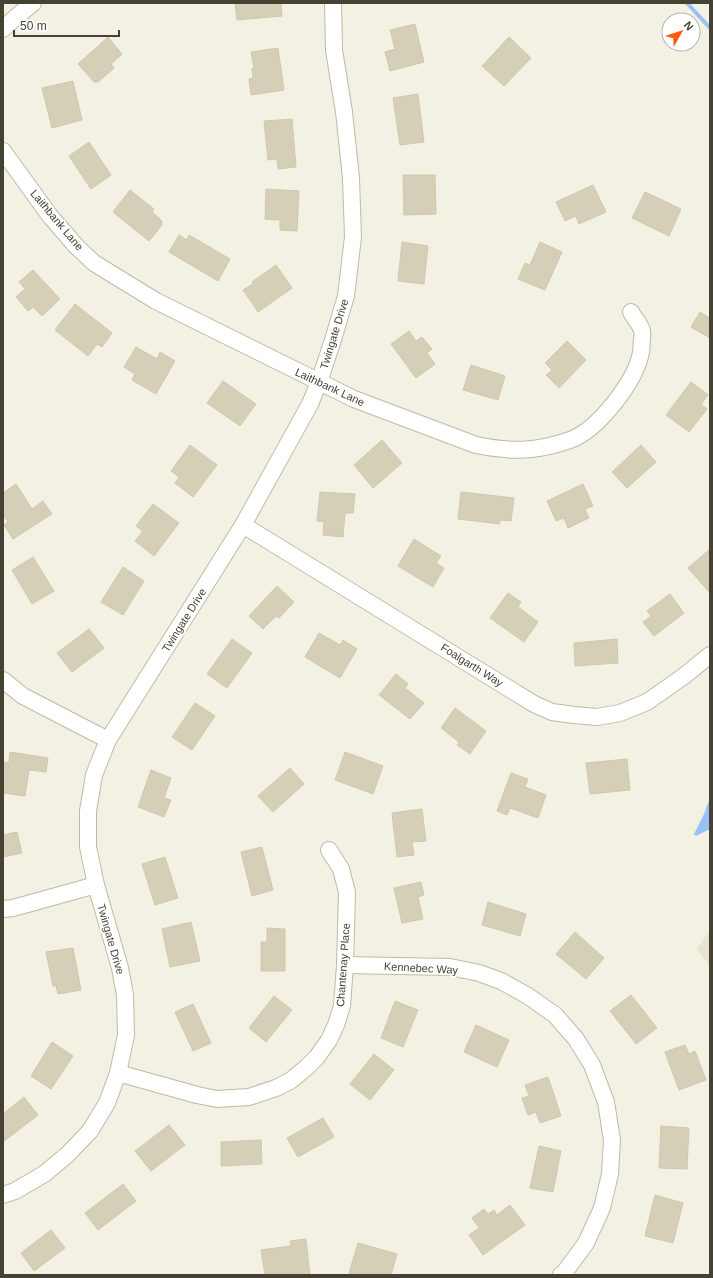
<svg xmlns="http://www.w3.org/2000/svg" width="713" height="1278" font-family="Arial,sans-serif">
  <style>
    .residential { fill: #e8e4d0 }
    .water { fill: #99c1f6 }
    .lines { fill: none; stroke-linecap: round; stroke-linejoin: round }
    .stream { stroke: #99c1f6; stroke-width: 4 }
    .building { fill: #d5cfb7; stroke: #d1c8aa }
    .street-casing { stroke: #bfbaa5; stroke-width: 18 }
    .street { stroke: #fff; stroke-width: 16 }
    .labels { text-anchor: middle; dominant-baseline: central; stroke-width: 4; stroke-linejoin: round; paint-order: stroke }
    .street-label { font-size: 11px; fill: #454133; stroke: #fff }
  </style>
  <rect width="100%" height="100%" fill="#f3f1e3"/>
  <polygon class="residential" points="710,930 710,967 697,949"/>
  <polygon class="water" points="710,798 710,829 696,836 694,834 704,814"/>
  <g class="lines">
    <polyline class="stream" points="687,3 710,28"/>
  </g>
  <g class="building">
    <polygon points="235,3 281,3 282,16 237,20"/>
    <polygon points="415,24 424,62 390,71 385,52 395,49 390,30"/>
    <polygon points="108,37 122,54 111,64 114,68 98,82 94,82 78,64"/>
    <polygon points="509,37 531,58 504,86 482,66"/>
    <polygon points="278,48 284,90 251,95 249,79 253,78 252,68 254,68 251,52"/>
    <polygon points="73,81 82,120 52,128 42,88"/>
    <polygon points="418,94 424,142 400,145 393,98"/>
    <polygon points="292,119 296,167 278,169 277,159 268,160 264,121"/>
    <polygon points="89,142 111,175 91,189 69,156"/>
    <polygon points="403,175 435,175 436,214 404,215"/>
    <polygon points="593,185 606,212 579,224 576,216 565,221 556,202"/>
    <polygon points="266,189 299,191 297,231 280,230 280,220 265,219"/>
    <polygon points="130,190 154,209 152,212 162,221 162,225 149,241 113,212"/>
    <polygon points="645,192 681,209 669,236 632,218"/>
    <polygon points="179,235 187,240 189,235 230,259 218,281 169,252"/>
    <polygon points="402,242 428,246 424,284 398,281"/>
    <polygon points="540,242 562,252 545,290 518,279 525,263 530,265"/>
    <polygon points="276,265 292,288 258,312 243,290 253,284 252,282"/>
    <polygon points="33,270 60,299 42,316 33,307 28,311 16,297 25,289 19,282"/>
    <polygon points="75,304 112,333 102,347 97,344 88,356 55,330"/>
    <polygon points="700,312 710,318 710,338 691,327"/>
    <polygon points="409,331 416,341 422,337 432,349 427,353 435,364 416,378 391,344"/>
    <polygon points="567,341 586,360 559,388 546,375 552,370 545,363"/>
    <polygon points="136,347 157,359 160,352 175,361 156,394 132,380 135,374 124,367"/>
    <polygon points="471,365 505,376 498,400 463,390"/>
    <polygon points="223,381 256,404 240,426 207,403"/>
    <polygon points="691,382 708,395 701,404 707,409 689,432 666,415"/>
    <polygon points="382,440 402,463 373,488 354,465"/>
    <polygon points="190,445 217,465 193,497 175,483 179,477 171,471"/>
    <polygon points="641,445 656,462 627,488 612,472"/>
    <polygon points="16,484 32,509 43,501 52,514 13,539 4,525 8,522 3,515 3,493"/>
    <polygon points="583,484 593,506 585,509 589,518 568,528 564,518 556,521 547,501"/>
    <polygon points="320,492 355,494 353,513 345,513 343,537 323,535 324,522 317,521"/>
    <polygon points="461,492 514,498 511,521 500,520 500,524 458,519"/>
    <polygon points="153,504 179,523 154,556 135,541 143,531 136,526"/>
    <polygon points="414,539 441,556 436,563 444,568 433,587 398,566"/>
    <polygon points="710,549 710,593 688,568"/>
    <polygon points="33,557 54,591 32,604 12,570"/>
    <polygon points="123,567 144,581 123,615 101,602"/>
    <polygon points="277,586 294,602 279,618 276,616 263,629 249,616"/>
    <polygon points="508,593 521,602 518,607 538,622 524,642 490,618"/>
    <polygon points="670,594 684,613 654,636 643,622 651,616 647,611"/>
    <polygon points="89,629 104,648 72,672 57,653"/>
    <polygon points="319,633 340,645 343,640 357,649 340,678 305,657"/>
    <polygon points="232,639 252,653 227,688 207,674"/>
    <polygon points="617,639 618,663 575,666 574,643"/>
    <polygon points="396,674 408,684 405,688 424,703 410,719 379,695"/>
    <polygon points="195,703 215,716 192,750 172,737"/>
    <polygon points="455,708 486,731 470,754 457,745 459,742 441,728"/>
    <polygon points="10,752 48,758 46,772 29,770 25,796 3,793 3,762 9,763"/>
    <polygon points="345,752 383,766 373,794 335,780"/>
    <polygon points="627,759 630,790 590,794 586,763"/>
    <polygon points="290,768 304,784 273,812 258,796"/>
    <polygon points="151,770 171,778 164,798 171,800 164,817 138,807"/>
    <polygon points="511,773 528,779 525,787 546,795 538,818 510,808 507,815 497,811"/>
    <polygon points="422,809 426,841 412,842 414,855 397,857 392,813"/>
    <polygon points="17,832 22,853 3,857 3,835"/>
    <polygon points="262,847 273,890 252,896 241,852"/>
    <polygon points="165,857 178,898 155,905 142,864"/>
    <polygon points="421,882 424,895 418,897 423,919 402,923 394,888"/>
    <polygon points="488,902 526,914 520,936 482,925"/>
    <polygon points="191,922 200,961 170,967 162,929"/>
    <polygon points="267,928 285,929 285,971 261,971 261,942 267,942"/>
    <polygon points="575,932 604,958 586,979 556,954"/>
    <polygon points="73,948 81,990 58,994 56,986 53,986 46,952"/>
    <polygon points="631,995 657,1028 636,1044 610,1011"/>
    <polygon points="274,996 292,1010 266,1042 249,1028"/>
    <polygon points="395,1001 418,1010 403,1047 381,1038"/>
    <polygon points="193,1004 211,1043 193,1051 175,1012"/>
    <polygon points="476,1025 509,1040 497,1067 464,1052"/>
    <polygon points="52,1042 73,1056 51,1089 31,1076"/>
    <polygon points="685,1045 689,1054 695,1051 706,1080 679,1090 665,1052"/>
    <polygon points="374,1054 394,1070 370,1100 350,1084"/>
    <polygon points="548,1077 561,1116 540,1123 536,1112 528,1115 522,1098 529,1096 525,1085"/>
    <polygon points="24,1097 38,1115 3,1142 3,1114"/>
    <polygon points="323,1118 334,1137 298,1157 287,1138"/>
    <polygon points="169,1125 185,1145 151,1171 135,1151"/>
    <polygon points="661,1126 689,1128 687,1169 659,1168"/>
    <polygon points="261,1140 262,1164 221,1166 221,1142"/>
    <polygon points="539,1146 561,1151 553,1192 530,1188"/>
    <polygon points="123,1184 136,1201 98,1230 85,1213"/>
    <polygon points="655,1195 683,1203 673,1243 645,1236"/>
    <polygon points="510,1205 525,1225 483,1255 469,1235 479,1228 472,1218 484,1209 488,1214 494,1210 497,1215"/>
    <polygon points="51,1230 65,1248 34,1271 21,1253"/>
    <polygon points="306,1239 310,1275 265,1275 261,1250 291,1246 290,1241"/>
    <polygon points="358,1243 397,1254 391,1275 355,1275 349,1273"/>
  </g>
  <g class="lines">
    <defs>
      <g id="street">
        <polyline points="3,29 16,17 33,3"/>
        <path d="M3 151 50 216 76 246 94 263 120 279 156 301 354 399 476 445C511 452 536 452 570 440 598 430 636 381 641 352 642 348 641 344 642 340 642 337 643 333 642 331 641 325 634 318 631 312"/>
        <polyline points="243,525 534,704 552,712 574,715 597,717 620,713 647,702 684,676 710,655"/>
        <polyline points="3,680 23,696 108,740"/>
        <polyline points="3,909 13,908 96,885"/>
        <polyline points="345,965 450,967 479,973 501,981 528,996 555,1015 576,1039 592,1065 606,1102 612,1140 610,1174 602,1208 586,1243 564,1273 561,1275"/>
        <polyline points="118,1073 197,1095 217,1099 249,1097 276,1088 290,1081 306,1068 317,1057 329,1040 336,1025 342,1006 345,965 347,892 341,869 329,850"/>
        <polyline points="3,1195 15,1191 44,1174 67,1155 90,1131 107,1103 118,1073 126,1035 125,995 120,968 96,885 88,847 88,811 94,775 108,740 243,525 310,404 319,382 332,343 346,296 353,237 351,178 344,112 334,50 333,3"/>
      </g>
    </defs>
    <use href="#street" class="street-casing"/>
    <use href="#street" class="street"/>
  </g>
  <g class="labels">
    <g class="street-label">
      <text transform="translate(57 220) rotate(50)">Laithbank Lane</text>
      <text transform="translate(334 334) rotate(-73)">Twingate Drive</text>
      <text transform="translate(330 387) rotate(25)">Laithbank Lane</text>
      <text transform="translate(184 620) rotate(-58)">Twingate Drive</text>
      <text transform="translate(472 665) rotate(32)">Foalgarth Way</text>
      <text transform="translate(111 939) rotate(74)">Twingate Drive</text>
      <text transform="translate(343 965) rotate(-86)">Chantenay Place</text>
      <text transform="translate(421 968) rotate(3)">Kennebec Way</text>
    </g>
  </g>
  <rect width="713" height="1278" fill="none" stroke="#454133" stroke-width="8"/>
  <g transform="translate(681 32) rotate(51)"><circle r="19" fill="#ffffff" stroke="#b5b3ad"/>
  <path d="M0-3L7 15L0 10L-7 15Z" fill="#ff590e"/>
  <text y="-6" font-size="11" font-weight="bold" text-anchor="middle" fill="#454133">N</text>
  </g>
  <path d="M14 30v6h105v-6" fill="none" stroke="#454133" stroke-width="2"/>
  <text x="20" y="30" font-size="12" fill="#454133" stroke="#ffffff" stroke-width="3" paint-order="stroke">50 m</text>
</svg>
